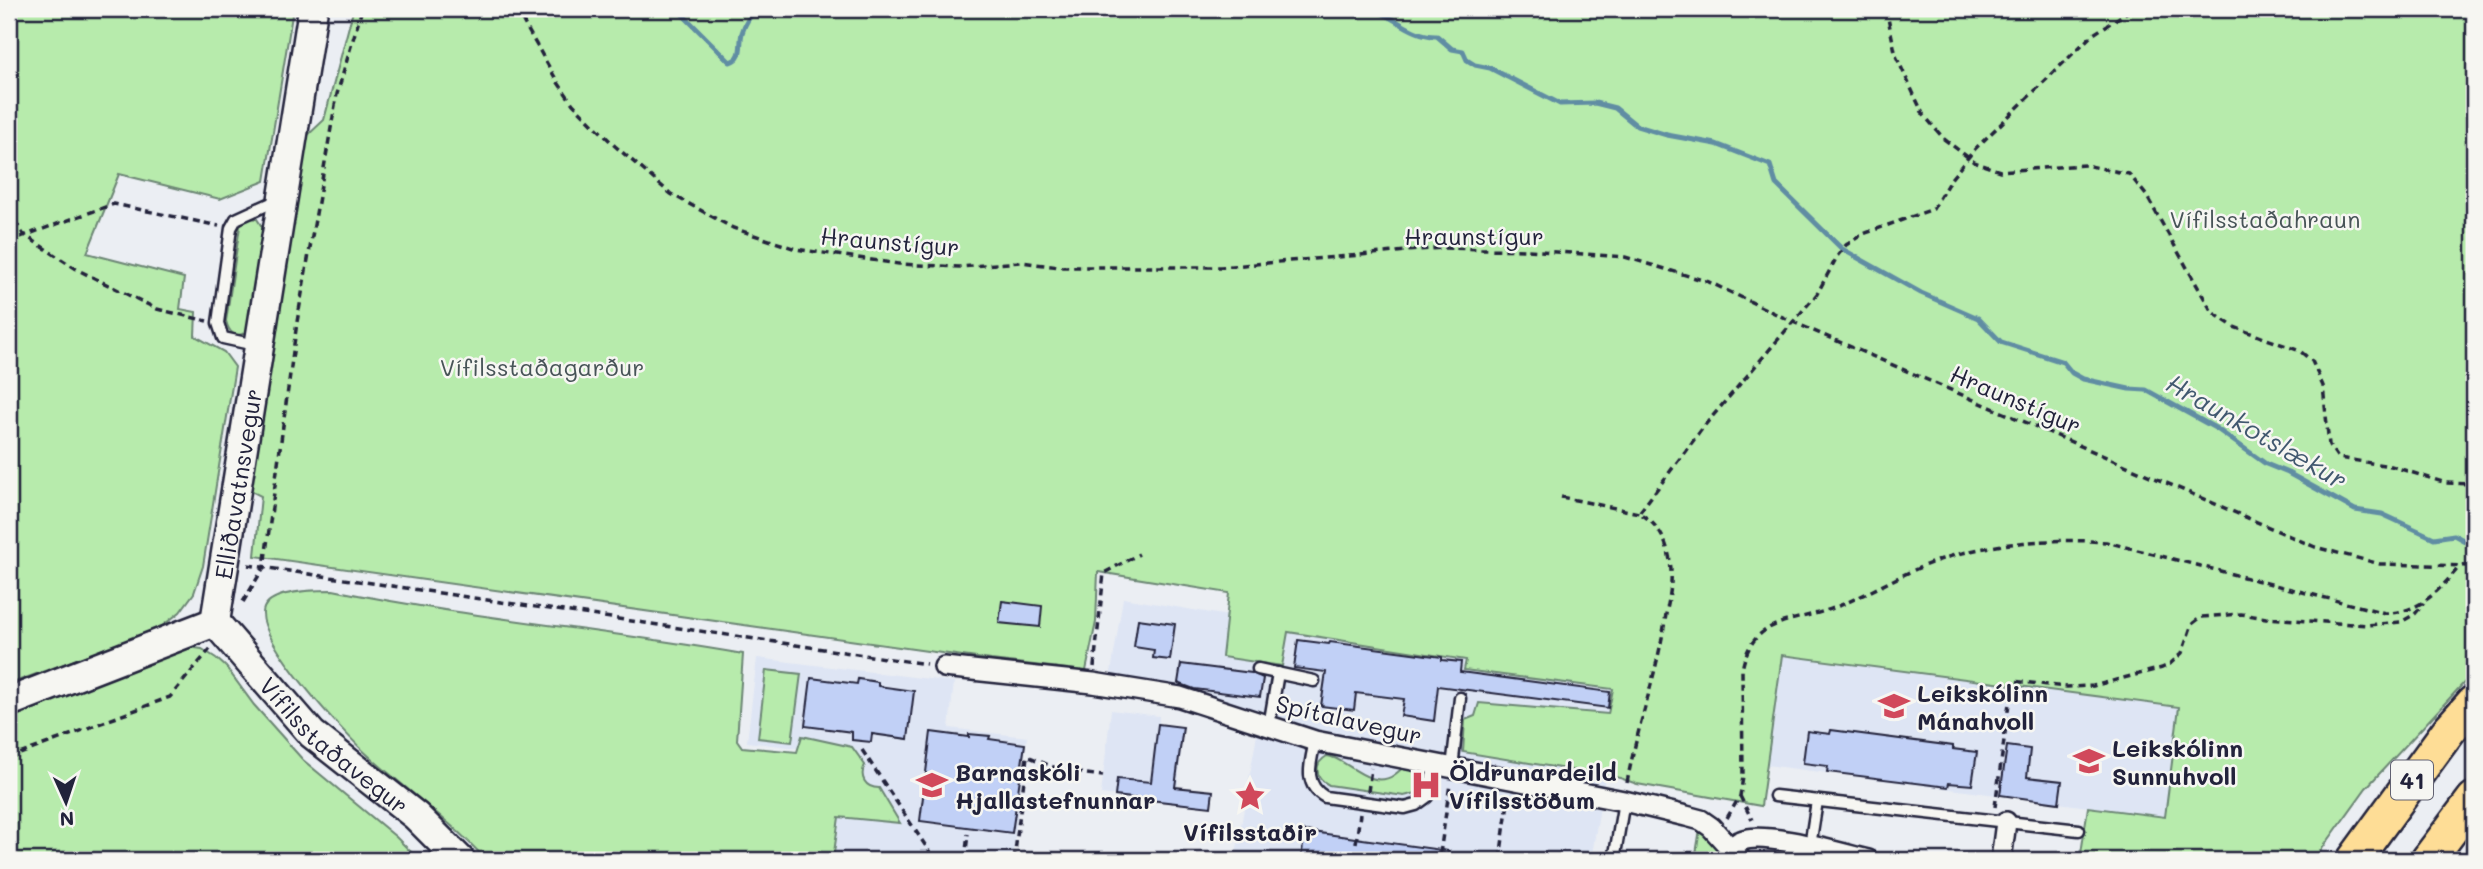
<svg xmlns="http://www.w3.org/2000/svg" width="2483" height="869" font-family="Mali,sans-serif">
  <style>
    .built { fill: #dee5f4 }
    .green { fill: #b7ebac; stroke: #6c8674; stroke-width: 2 }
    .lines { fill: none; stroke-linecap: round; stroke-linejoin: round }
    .stream { stroke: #608da3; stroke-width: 5 }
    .building { fill: #c1d0f6; stroke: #22223b; stroke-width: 2 }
    .service-casing { stroke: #22223b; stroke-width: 15 }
    .minor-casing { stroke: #22223b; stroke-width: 24 }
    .secondary-casing { stroke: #22223b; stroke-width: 33 }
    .trunk-casing { stroke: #22223b; stroke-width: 38 }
    .path { stroke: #22223b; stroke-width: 3.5; stroke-dasharray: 7 5; stroke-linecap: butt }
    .service { stroke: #f6f6f2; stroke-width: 10 }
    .minor { stroke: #f6f6f2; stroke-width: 19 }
    .secondary { stroke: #f6f6f2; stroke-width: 28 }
    .trunk { stroke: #fedd96; stroke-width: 33 }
    .labels { text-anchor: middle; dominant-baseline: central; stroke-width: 5; stroke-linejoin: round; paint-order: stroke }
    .shield { fill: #f6f6f2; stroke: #626272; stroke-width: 2 }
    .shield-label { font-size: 23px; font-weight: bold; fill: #22223b }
    .park-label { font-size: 24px; fill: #475457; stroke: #f6f6f2 }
    .street-label { font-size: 24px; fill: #22223b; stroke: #f6f6f2 }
    .poi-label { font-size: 24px; font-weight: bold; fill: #22223b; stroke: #f6f6f2; text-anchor: start }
    .water-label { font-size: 26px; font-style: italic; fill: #41586f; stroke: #f6f6f2 }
  </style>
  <rect width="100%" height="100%" fill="#ebeef3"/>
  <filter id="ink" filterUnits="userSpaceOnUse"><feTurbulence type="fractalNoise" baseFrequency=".0143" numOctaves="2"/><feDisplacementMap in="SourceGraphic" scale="14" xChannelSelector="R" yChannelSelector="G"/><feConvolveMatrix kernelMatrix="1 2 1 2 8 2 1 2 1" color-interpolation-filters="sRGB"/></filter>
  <g filter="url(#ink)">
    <g class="built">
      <polygon points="1123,598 1621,683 1591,860 1235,860 1261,711 1109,685"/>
      <polygon points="1782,655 2179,707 2165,817 1767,765"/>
      <polygon points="757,658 954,682 949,728 1027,737 1012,860 833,860 846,754 747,742"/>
      <polygon points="1111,710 1159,716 1159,724 1183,727 1178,787 1213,791 1211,807 1101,794"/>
    </g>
    <g class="green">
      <polygon points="9,9 293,9 265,181 220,199 119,174 87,253 184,278 180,309 196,312 195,336 224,352 235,367 203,566 194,593 180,612 157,630 9,684"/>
      <polygon points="358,9 2474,9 2474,672 2366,788 2314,860 2080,860 2088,807 2165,817 2179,707 1782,655 1761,806 1637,784 1620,778 1463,752 1465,720 1475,716 1479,703 1608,714 1613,689 1464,670 1466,660 1288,632 1282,666 1222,657 1229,593 1098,572 1096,622 1086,671 991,660 255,556 261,496 239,485 290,152 324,120 353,11"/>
      <path d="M250 218 257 219 264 230 247 332C235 339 229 333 226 321L240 226 244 220Z"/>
      <path d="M333 590C468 618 607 630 743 654L737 740 742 747 797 752 802 736 852 747 865 765C859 777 865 788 879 788L900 823 839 817 833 860H486C451 821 409 792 370 757 348 738 252 636 264 608 271 590 316 590 333 590Z"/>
      <polygon points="181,646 202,649 216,658 226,667 254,705 303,760 396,837 419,860 9,860 9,715"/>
      <polygon points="766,670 801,674 792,742 758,738"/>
      <path d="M1327 756C1344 756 1370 792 1394 775 1397 773 1400 770 1403 768L1415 770C1422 778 1422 784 1416 793L1404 796 1329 785C1315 778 1313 764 1327 756Z"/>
      <polygon points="1700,829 1730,860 1695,860"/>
    </g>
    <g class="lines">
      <g class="stream">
        <path d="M677 9 730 62C744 58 739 45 742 33 745 23 749 16 757 9"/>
        <path d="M1372 9C1394 16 1413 37 1437 36L1452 49 1463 51 1467 60 1475 65 1490 68 1560 104 1595 103 1615 108 1637 126 1667 135 1716 144 1770 165 1776 184 1842 249 1921 293 1978 318 2001 342 2063 362 2072 373 2083 379 2129 389 2146 390 2217 429 2266 464 2288 473 2355 510 2382 514 2434 538 2454 535 2474 546"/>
      </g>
    </g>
    <g class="building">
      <polygon points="1002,601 1042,606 1040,627 999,623"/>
      <polygon points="1138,619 1175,624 1170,660 1153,658 1154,650 1134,647"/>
      <polygon points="1298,640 1329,644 1330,642 1442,657 1442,660 1461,662 1460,672 1610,692 1608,708 1438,686 1434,721 1401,716 1404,699 1356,693 1354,710 1321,706 1326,672 1294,668"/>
      <polygon points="1181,664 1252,673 1263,678 1260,697 1194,689 1178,683"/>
      <polygon points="811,678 857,684 858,679 878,682 878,686 914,691 908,739 872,734 871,742 852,740 852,732 805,726"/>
      <polygon points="1158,724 1183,727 1175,787 1213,791 1211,807 1115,796 1117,779 1151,782"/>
      <polygon points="1831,730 1953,746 1953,749 1977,752 1972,785 1949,783 1948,787 1827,772 1828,766 1803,763 1807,731 1830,734"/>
      <polygon points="931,732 969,737 969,734 990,736 989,739 1025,744 1012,833 920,821"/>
      <polygon points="2007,746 2030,749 2027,777 2062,781 2059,803 2000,795"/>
      <polygon points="1305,831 1449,851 1448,860 1301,859"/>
    </g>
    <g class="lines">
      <defs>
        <g id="service">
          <polyline points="255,345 223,338 218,323 231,228 236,219 278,200"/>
          <polyline points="1258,669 1314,681"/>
          <polyline points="1269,726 1278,673"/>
          <path d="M1315 741C1311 762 1302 784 1325 797L1405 808 1416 805 1427 797 1435 764"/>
          <polyline points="1452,768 1460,698"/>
          <polyline points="1775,796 2079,830"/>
          <polyline points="1810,846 1817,801"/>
          <polyline points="1614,860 1624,801"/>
        </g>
        <g id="minor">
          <polyline points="944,667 1093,683 1180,697 1315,741 1624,801 1686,816 1701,820 1711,827 1741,860"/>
          <path d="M1733 848C1735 845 1738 842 1741 841 1762 830 1843 854 1868 860"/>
          <polyline points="2001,860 2006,822"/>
        </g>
        <g id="secondary">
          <path id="s1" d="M215 622 313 9"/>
          <path id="s2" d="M215 622 312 734 416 816 460 860"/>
          <polyline points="9,702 215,622"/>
        </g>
        <g id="trunk">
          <polyline points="2354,860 2449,730 2474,702"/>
          <polyline points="2428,860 2474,799"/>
        </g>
      </defs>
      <use href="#service" class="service-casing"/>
      <use href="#minor" class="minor-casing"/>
      <use href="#secondary" class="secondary-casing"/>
      <use href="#trunk" class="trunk-casing"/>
      <g class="path">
        <polyline points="516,9 557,81 573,104 615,146 671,194 733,228 796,249 899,264 960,267 1021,262 1059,267 1220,267 1442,248 1528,250 1625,257 1709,282 1793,322 2315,547 2380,564 2474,566"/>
        <polyline points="1886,9 1896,56 1923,114 1944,139 1974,162 2000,171 2085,165 2129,174 2146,195 2212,312 2234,327 2300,351 2312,361 2323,386 2329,445 2338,458 2391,466 2446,483 2474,484"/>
        <polyline points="9,211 23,234 78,270 157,309 207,321"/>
        <polyline points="9,241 114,204 219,226"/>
        <polyline points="1561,497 1639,513"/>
        <polyline points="248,565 926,664"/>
        <polyline points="243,602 264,567 297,322 337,94 362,9"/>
        <polyline points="1094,667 1104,573 1139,554"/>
        <polyline points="862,750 935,860"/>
        <polyline points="9,758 170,697 211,648"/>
        <path d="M1627 783C1637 726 1658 672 1666 614 1669 600 1672 586 1671 571 1670 547 1660 524 1639 513L1705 425 1817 294 1838 255 1846 245 1863 234 1933 209 1950 180 1975 149 2092 35 2132 9"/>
        <polyline points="1368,792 1371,768"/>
        <polyline points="1740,796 1752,820"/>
        <polyline points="1995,807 2012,681 2067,687 2093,686 2162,668 2170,664 2182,653 2192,624 2201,617 2241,614 2266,618 2367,625 2401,622 2415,614 2424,603"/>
        <path d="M1727 818 1740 796 1743 777 1742 670C1752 615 1794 624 1836 607 1872 593 1905 571 1942 559 1994 542 2052 538 2106 542L2385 613C2418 614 2439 591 2459 567"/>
        <polyline points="1356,843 1360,814"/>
        <polyline points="1440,854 1450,784"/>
        <polyline points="965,859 968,834"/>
        <polyline points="1500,859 1509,795"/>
        <polyline points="952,860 970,860"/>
        <polyline points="1014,860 1027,756 1063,771 1103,776"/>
      </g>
      <use href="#service" class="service"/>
      <use href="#minor" class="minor"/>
      <use href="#secondary" class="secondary"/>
      <use href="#trunk" class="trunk"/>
    </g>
  </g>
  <defs>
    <symbol id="school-bare" viewBox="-9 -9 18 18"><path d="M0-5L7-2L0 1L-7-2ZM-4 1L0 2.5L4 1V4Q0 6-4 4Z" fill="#d1495b" stroke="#f6f6f2" stroke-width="2.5" paint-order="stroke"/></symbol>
    <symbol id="hospital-bare" viewBox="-9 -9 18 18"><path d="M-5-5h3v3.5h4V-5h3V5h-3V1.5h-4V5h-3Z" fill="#d1495b" stroke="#f6f6f2" stroke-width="2.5" paint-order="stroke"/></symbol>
    <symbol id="sight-bare" viewBox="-9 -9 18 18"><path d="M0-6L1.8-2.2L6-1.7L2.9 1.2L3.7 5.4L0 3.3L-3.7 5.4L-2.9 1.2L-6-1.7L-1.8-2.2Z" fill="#d1495b" stroke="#f6f6f2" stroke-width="2.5" paint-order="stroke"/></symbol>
  </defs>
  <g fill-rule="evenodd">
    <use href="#school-bare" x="1872" y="684" width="44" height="44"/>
    <use href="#school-bare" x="2067" y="739" width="44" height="44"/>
    <use href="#school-bare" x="910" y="763" width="44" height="44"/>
    <use href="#hospital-bare" x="1404" y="763" width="44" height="44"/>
    <use href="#sight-bare" x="1228" y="774" width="44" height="44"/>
  </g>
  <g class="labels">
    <rect class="shield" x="2391" y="760.5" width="42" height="39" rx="5"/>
    <g class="shield-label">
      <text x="2412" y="780">41</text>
    </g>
    <g class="park-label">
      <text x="2265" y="218">Vífilsstaðahraun</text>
      <text x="542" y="366">Vífilsstaðagarður</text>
    </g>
    <g class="street-label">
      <text x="1474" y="235">Hraunstígur</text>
      <text transform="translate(890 241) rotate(5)">Hraunstígur</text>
      <text transform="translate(2016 399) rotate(23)">Hraunstígur</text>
      <text stroke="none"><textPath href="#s1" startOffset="140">Elliðavatnsvegur</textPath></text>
      <text transform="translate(1349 719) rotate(13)">Spítalavegur</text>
      <text stroke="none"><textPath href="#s2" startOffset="172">Vífilsstaðavegur</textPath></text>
    </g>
    <g class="poi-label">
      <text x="1917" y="692">Leikskólinn<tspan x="1917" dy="28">Mánahvoll</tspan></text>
      <text x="2112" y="747">Leikskólinn<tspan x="2112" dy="28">Sunnuhvoll</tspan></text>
      <text x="955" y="771">Barnaskóli<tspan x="955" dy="28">Hjallastefnunnar</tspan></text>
      <text x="1449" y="771">Öldrunardeild<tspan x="1449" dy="28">Vífilsstöðum</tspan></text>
      <text x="1250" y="831" text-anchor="middle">Vífilsstaðir</text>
    </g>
    <g class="water-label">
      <text transform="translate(2257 431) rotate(30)">Hraunkotslækur</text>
    </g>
  </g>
  <rect width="2483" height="869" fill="none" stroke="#f6f6f2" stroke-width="35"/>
  <rect x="18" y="18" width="2448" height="834" fill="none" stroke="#22223b" stroke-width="2.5" filter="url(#ink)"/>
  <g transform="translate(66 802) rotate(177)" stroke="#f6f6f2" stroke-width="5" paint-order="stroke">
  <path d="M0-5L12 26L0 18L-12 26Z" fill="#22223b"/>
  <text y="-10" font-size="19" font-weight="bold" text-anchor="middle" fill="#22223b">N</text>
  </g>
</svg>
